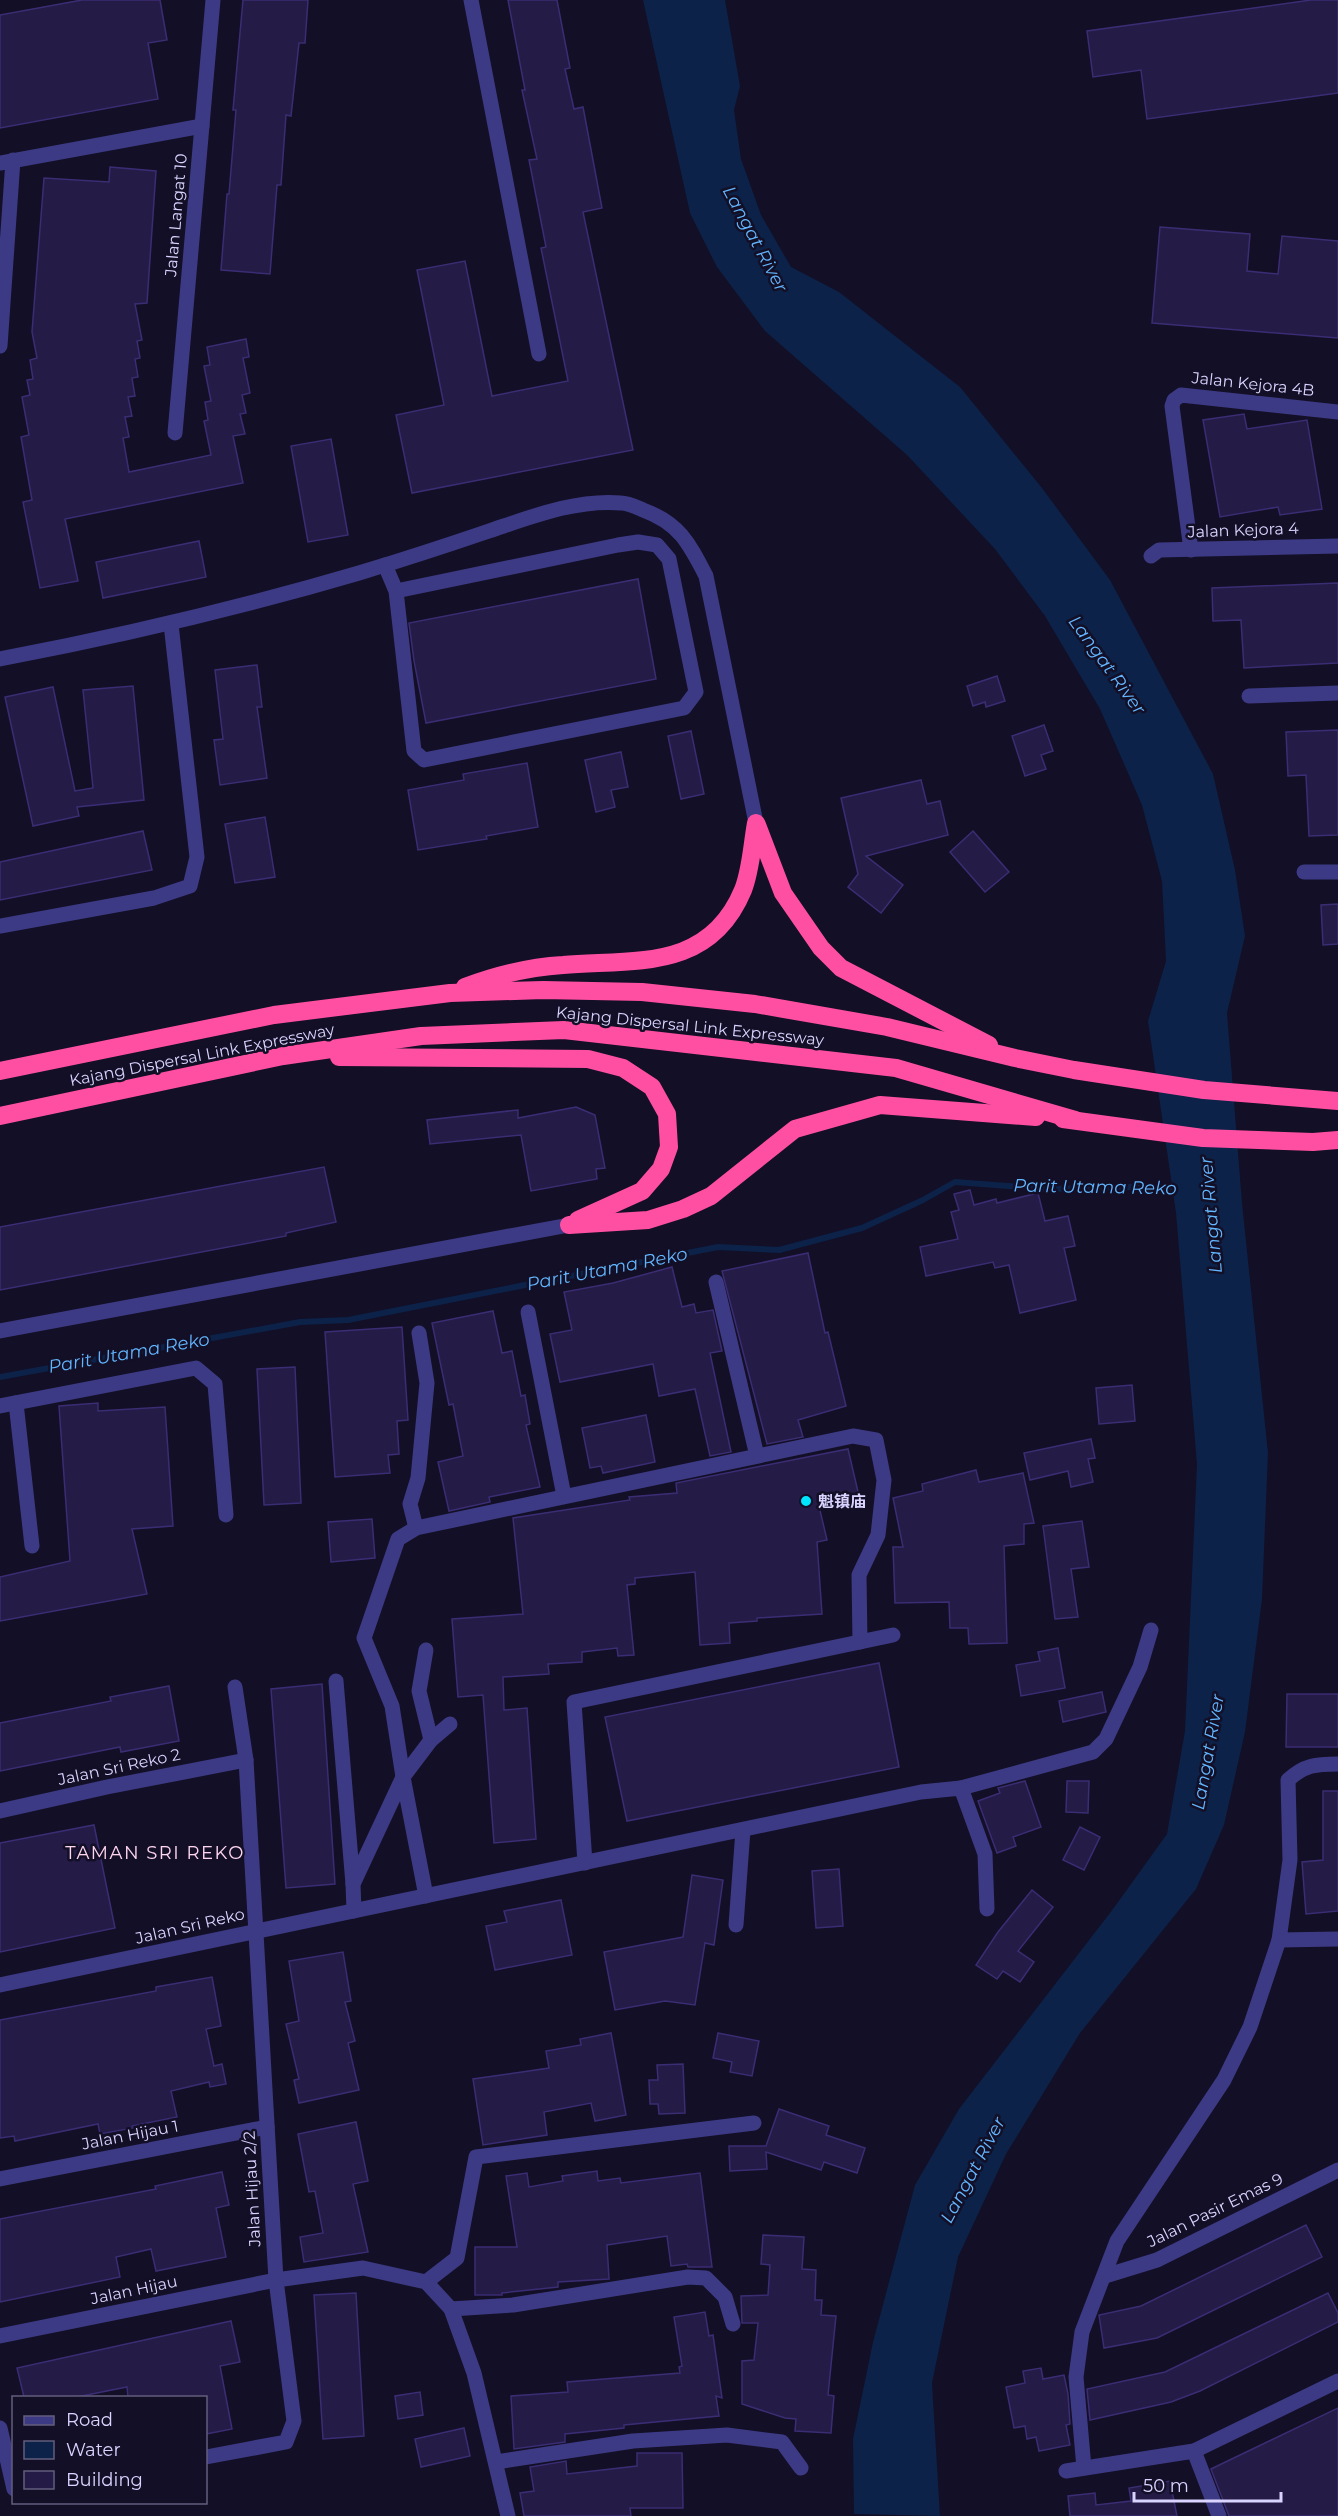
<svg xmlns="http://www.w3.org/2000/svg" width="1338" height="2516" font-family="Montserrat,'Noto Sans SC',sans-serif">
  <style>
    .water { fill: #0c2248 }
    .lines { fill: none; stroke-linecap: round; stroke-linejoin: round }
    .stream { stroke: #0c2248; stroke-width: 6 }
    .building { fill: #241b47; stroke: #3b2d73; stroke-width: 1.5 }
    .minor { stroke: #3d3a85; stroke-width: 15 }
    .highway { stroke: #ff4fa3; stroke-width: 18 }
    .poi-dot { fill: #00e5ff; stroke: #130f26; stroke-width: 2 }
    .labels { text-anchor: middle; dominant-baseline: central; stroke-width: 5; stroke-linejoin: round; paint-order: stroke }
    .street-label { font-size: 16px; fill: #d9d4ff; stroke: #130f26 }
    .poi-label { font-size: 16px; font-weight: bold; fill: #d9d4ff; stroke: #130f26; text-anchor: start }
    .water-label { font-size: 18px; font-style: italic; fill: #62b6ff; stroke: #130f26 }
    .neighbourhood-label { font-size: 18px; letter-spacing: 1.5px; fill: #ffd6f0; stroke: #130f26 }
  </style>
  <rect width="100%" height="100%" fill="#130f26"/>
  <polygon class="water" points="643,0 725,0 740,86 734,110 741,159 761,215 791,267 839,292 960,387 1042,488 1110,580 1213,774 1235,870 1245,936 1227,1013 1242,1203 1268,1453 1262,1599 1245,1732 1224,1825 1196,1889 1080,2033 1006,2154 958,2257 932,2383 940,2516 854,2514 853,2439 873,2342 915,2185 959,2109 1113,1909 1167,1834 1185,1731 1197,1464 1176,1213 1148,1021 1166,961 1162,881 1142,805 1100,709 1045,616 995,549 907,455 765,331 717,267 690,213"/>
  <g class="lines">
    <polyline class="stream" points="0,1377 300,1322 348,1320 718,1247 779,1250 862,1228 923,1200 955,1182 1050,1189 1116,1187 1180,1187"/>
  </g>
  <g class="building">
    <polygon points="82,0 160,0 167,40 148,43 158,99 0,128 0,15"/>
    <polygon points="243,0 308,0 305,43 299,43 291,116 286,115 281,185 277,185 270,274 221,270 227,194 229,194 236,110 233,110"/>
    <polygon points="508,0 557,0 570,68 565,69 574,109 583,107 602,208 583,212 633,450 412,493 396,415 444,405 417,270 465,261 492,396 568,381 541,248 546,247 529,160 537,159 522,90 525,90"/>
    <polygon points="1311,0 1338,0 1338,93 1147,119 1141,70 1093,77 1087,31"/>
    <polygon points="110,167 156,171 147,303 135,304 142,340 137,341 140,358 135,359 138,377 132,378 135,396 128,397 132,416 125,417 129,437 123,438 129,472 211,455 204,421 208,420 205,402 211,401 204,366 210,365 207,347 246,339 249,357 243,358 250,393 242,395 246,413 240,414 245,434 233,436 243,483 65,519 78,581 40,588 23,502 32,500 21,437 29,435 22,397 30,395 27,380 33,379 30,360 37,358 32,332 44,178 109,182"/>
    <polygon points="1160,227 1250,234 1247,271 1278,274 1282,236 1338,241 1338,338 1152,323"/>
    <polygon points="1244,414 1247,429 1307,420 1322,509 1280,515 1278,507 1220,517 1203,420"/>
    <polygon points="331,439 348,535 308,542 291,446"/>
    <polygon points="199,541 206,577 103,598 96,562"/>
    <polygon points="638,579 656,679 426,723 414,661 409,623"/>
    <polygon points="1338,583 1338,663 1244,668 1241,620 1213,621 1212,588"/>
    <polygon points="257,665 262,707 257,707 267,778 220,785 214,740 223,739 215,670"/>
    <polygon points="997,676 1005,701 986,707 985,702 973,706 967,686"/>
    <polygon points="133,686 144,800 77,807 79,816 33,826 5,697 53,687 75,791 93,788 83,690"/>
    <polygon points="1044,725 1053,751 1041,755 1046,769 1025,776 1012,736"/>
    <polygon points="1338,730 1338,835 1309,836 1306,775 1288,776 1286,732"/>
    <polygon points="691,731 704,794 681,799 668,736"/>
    <polygon points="621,752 628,787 611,790 615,807 596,812 585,760"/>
    <polygon points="527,763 538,827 486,836 487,839 418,850 408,790 464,780 463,774"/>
    <polygon points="921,780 927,804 940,801 948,835 866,856 903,885 881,913 848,887 858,874 841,798"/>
    <polygon points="265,817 275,877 235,883 225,824"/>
    <polygon points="143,831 152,870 0,900 0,862"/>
    <polygon points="973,831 1009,872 985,892 950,852"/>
    <polygon points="1338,904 1338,944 1323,945 1321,905"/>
    <polygon points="576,1107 595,1115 605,1168 596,1169 597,1179 531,1191 521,1135 430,1144 427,1120 518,1110 518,1118"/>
    <polygon points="324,1167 336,1222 286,1233 286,1236 0,1290 0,1227"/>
    <polygon points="970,1190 974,1205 996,1199 997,1203 1038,1193 1045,1221 1068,1216 1075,1246 1064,1248 1076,1300 1020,1313 1009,1265 995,1268 993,1262 926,1276 920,1247 958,1239 951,1212 959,1210 954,1194"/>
    <polygon points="808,1253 825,1333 828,1332 846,1406 798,1420 803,1437 767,1444 722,1271"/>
    <polygon points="672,1267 682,1307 694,1304 696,1313 713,1310 722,1351 710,1353 731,1452 710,1456 695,1389 659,1396 653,1364 560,1382 550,1334 572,1330 564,1292 613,1283"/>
    <polygon points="493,1311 502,1353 512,1351 521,1396 525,1395 530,1424 526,1425 540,1487 489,1497 490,1502 449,1511 438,1462 463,1456 453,1404 449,1405 432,1323"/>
    <polygon points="402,1327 408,1420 397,1421 399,1454 388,1455 390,1473 335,1477 325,1332"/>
    <polygon points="295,1367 301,1503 264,1505 257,1369"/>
    <polygon points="1132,1385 1135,1421 1099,1424 1096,1388"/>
    <polygon points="98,1403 98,1411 165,1407 173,1526 132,1529 147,1594 0,1621 0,1577 70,1561 59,1406"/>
    <polygon points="646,1415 655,1462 603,1473 601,1466 590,1468 582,1428"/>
    <polygon points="1091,1439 1095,1458 1088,1459 1093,1482 1071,1487 1068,1471 1030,1480 1024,1453"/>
    <polygon points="848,1449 859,1496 819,1506 827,1540 817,1542 822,1614 757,1618 757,1621 729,1623 730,1643 700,1645 695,1572 635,1578 635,1584 627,1585 634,1655 618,1656 617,1648 582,1652 582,1662 548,1664 549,1674 503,1677 504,1710 527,1708 536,1839 494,1843 483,1695 458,1697 452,1619 523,1614 513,1518 630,1500 629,1497 677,1493 676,1483"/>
    <polygon points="976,1470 979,1482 1023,1473 1034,1523 1024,1524 1024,1544 1004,1546 1007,1643 969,1644 968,1628 950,1628 949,1602 895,1603 893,1547 903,1547 893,1498 923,1491 922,1484"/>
    <polygon points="372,1519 375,1558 331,1562 328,1522"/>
    <polygon points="1082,1521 1089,1567 1071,1569 1078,1617 1055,1619 1043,1526"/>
    <polygon points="1058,1648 1065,1688 1021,1696 1016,1665 1040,1661 1038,1652"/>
    <polygon points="879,1663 899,1767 627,1821 605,1717"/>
    <polygon points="322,1684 335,1884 286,1888 271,1689"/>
    <polygon points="169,1686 179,1741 121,1752 120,1747 0,1771 0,1723 111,1701 110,1697"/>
    <polygon points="1102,1692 1106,1712 1063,1722 1059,1701"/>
    <polygon points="1287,1694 1338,1694 1338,1747 1286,1747"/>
    <polygon points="1025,1781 1041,1827 1013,1837 1016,1846 997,1853 978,1801 1000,1793 998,1788"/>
    <polygon points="1067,1781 1089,1781 1088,1813 1066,1812"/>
    <polygon points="1323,1791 1338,1791 1338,1911 1306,1914 1302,1862 1323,1860"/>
    <polygon points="94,1825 115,1928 0,1952 0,1843"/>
    <polygon points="1080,1827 1100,1837 1084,1870 1063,1860"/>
    <polygon points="839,1869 843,1926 816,1928 812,1871"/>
    <polygon points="692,1875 723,1880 714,1945 705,1943 695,2005 665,2001 615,2010 604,1952 683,1937"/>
    <polygon points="1032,1890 1053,1907 1018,1951 1034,1962 1020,1982 1003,1971 997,1979 976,1965 998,1932"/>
    <polygon points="561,1900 572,1955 495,1970 486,1926 507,1922 504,1911"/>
    <polygon points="343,1952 351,2001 345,2002 355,2041 348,2043 359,2090 299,2103 294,2080 299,2079 286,2024 299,2021 289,1961"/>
    <polygon points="212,1977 221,2026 206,2029 214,2066 222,2064 226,2084 210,2087 209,2082 171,2091 177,2117 132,2126 133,2128 100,2134 98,2124 15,2141 14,2136 0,2138 0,2020 156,1991 156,1987"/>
    <polygon points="611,2033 626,2115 595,2121 591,2103 544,2112 547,2135 483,2145 473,2079 549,2068 546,2051 581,2045 580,2039"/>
    <polygon points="718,2033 759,2041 752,2076 730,2072 732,2062 713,2058"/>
    <polygon points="683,2064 685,2113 659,2114 658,2104 650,2104 649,2080 658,2080 657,2065"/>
    <polygon points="779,2109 829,2126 826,2135 865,2148 857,2173 824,2162 821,2170 766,2152 767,2169 730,2171 729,2146 766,2146"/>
    <polygon points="356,2122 368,2181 353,2184 368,2252 304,2262 300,2237 323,2233 315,2191 309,2192 298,2134"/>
    <polygon points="597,2171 598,2181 620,2178 621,2183 700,2173 712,2267 688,2267 687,2264 671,2266 667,2236 607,2245 609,2279 558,2282 558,2287 502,2293 502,2295 475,2295 475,2247 517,2247 506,2176 527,2173 529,2187 563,2181 562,2176"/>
    <polygon points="222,2172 229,2205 216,2208 226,2257 156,2271 151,2249 116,2257 120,2277 0,2302 0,2219 156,2189 155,2186"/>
    <polygon points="1306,2225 1322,2257 1157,2338 1104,2348 1099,2315 1141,2306"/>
    <polygon points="763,2235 804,2237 802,2269 816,2270 815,2300 822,2300 821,2315 836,2316 828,2395 834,2396 831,2433 795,2431 796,2419 785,2418 742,2404 742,2361 754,2360 758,2323 742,2323 741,2296 768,2295 770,2265 761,2264"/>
    <polygon points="356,2293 364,2436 323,2439 314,2295"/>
    <polygon points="1328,2293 1338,2313 1338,2322 1200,2391 1171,2402 1090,2420 1087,2389 1165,2372"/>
    <polygon points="705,2312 709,2336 713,2335 722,2398 716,2396 719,2416 624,2425 624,2428 565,2434 565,2442 514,2449 511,2396 568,2392 567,2382 680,2373 679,2367 682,2366 674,2317"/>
    <polygon points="231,2321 240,2362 220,2366 232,2429 206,2434 206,2397 128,2397 127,2387 77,2397 24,2397 17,2368"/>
    <polygon points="1041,2368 1043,2379 1064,2375 1068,2394 1070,2424 1066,2425 1070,2445 1039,2451 1036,2437 1027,2439 1025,2426 1014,2428 1006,2387 1025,2383 1023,2371"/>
    <polygon points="420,2392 423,2415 398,2419 395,2396"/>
    <polygon points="1338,2408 1338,2516 1229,2516 1211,2469"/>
    <polygon points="464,2428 470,2456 421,2467 415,2439"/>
    <polygon points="637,2453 682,2453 683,2508 630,2508 631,2516 524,2516 520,2493 534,2491 530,2467 566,2461 567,2474 637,2466"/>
    <polygon points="1170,2481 1177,2516 1070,2516 1068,2496 1095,2493 1096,2505 1131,2501 1129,2488"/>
  </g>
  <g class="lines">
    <g class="minor">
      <polyline points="471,0 539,354"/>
      <polyline points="0,163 202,126"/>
      <polyline points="0,346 13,160"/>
      <polyline points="175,433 213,0"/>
      <polyline points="1191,550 1172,406 1174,400 1181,395 1338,412"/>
      <polyline points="1151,556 1159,550 1338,546"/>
      <polyline points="385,565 396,591 414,751 424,760 684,708 696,692 669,559 657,545 638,542 618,545 396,591"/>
      <path d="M0 659C121 636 240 608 359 573 402 560 445 546 489 531 531 517 576 499 621 503 628 503 636 507 643 510 679 523 689 543 706 576L756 823"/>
      <polyline points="1249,696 1338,693"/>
      <polyline points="1304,872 1338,872"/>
      <polyline points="0,926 154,898 190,886 197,857 171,624"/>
      <polyline points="716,1282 757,1456"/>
      <polyline points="528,1312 564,1496"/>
      <polyline points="0,1331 569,1225"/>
      <polyline points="16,1403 32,1546"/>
      <polyline points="0,1406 196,1368 215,1384 226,1515"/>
      <polyline points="416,1528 410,1504 418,1478 427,1383 419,1333"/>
      <polyline points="426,1650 419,1691 431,1740"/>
      <polyline points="336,1681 353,1884"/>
      <path d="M1338 1764C1316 1764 1304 1765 1288 1780L1290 1860 1279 1940 1338 1939"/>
      <polyline points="961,1788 1093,1752 1106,1739 1140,1667 1151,1630"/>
      <polyline points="0,1811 107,1787 246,1760"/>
      <polyline points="585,1863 574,1702 893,1635"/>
      <polyline points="426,1896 403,1777 392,1706 364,1638 398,1539 416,1528 853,1436 876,1440 884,1480 878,1535 859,1575 860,1642"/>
      <polyline points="354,1911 353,1884 403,1777 431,1740 450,1724"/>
      <polyline points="736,1925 743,1830"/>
      <polyline points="0,1985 921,1792 961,1788 985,1854 987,1909"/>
      <polyline points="0,2179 267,2127"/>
      <polyline points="1105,2276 1157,2260 1338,2170"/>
      <polyline points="426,2282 457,2258 476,2157 754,2123"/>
      <polyline points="451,2309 513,2305 688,2277 706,2278 725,2297 733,2324"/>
      <polyline points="0,2336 276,2280 363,2268 426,2282 451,2309 474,2373 508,2516"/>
      <polyline points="0,2428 14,2489"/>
      <polyline points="1194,2451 1219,2516"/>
      <polyline points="206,2457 286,2442 294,2421 276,2280 246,1760 235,1687"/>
      <polyline points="496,2462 633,2441 727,2435 782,2442 801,2468"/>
      <polyline points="1084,2468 1076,2377 1082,2332 1117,2241 1224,2080 1250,2027 1279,1940"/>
      <polyline points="1066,2471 1194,2451 1338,2381"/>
    </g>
    <g class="highway">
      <polyline points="757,825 783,893 821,948 841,968 989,1045"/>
      <path d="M465 987C497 975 529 967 563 965 634 959 709 972 743 890 751 870 752 845 756 823"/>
      <polyline points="339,1057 588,1059 623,1068 652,1087 667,1114 669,1147 661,1169 642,1191 578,1220"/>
      <polyline points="0,1071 274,1015 450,993 543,990 642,992 755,1004 887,1027 1015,1058 1074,1070 1204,1090 1338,1101"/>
      <polyline points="0,1116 283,1056 421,1036 564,1030 896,1068 1075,1120"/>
      <polyline points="1063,1119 1203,1138 1313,1142 1338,1140"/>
      <polyline points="569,1225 648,1220 683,1209 711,1196 795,1129 880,1105 1036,1117"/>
    </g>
  </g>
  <circle class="poi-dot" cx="806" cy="1501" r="6"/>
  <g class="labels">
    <g class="street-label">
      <text transform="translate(176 215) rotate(-85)">Jalan Langat 10</text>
      <text transform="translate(1253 384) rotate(6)">Jalan Kejora 4B</text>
      <text transform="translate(1243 530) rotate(-2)">Jalan Kejora 4</text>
      <text transform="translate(690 1026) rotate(6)">Kajang Dispersal Link Expressway</text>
      <text transform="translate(202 1055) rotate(-11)">Kajang Dispersal Link Expressway</text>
      <text transform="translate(119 1767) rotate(-12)">Jalan Sri Reko 2</text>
      <text transform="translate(190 1926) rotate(-13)">Jalan Sri Reko</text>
      <text transform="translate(130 2135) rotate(-11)">Jalan Hijau 1</text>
      <text transform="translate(252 2189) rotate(-93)">Jalan Hijau 2/2</text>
      <text transform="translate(1215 2210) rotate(-26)">Jalan Pasir Emas 9</text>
      <text transform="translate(134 2290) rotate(-12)">Jalan Hijau</text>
    </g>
    <g class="poi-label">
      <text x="818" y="1501">魁镇庙</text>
    </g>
    <g class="water-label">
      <text transform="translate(755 239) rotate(62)">Langat River</text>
      <text transform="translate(1107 665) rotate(54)">Langat River</text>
      <text transform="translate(1095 1187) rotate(1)">Parit Utama Reko</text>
      <text transform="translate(1211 1215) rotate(-95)">Langat River</text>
      <text transform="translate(607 1269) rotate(-11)">Parit Utama Reko</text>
      <text transform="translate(129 1353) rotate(-10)">Parit Utama Reko</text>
      <text transform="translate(1208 1752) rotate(-80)">Langat River</text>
      <text transform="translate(973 2170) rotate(-62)">Langat River</text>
    </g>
    <g class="neighbourhood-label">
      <text x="155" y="1853">TAMAN SRI REKO</text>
    </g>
  </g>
  <rect x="12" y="2396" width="195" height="108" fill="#130f26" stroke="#625e7d" stroke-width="1.5"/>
  <rect x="24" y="2416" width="30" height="9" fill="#3d3a85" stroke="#625e7d" stroke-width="1.5"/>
  <text x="66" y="2426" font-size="18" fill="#d9d4ff">Road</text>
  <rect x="24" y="2441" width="30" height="18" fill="#0c2248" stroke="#625e7d" stroke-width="1.5"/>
  <text x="66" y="2456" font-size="18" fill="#d9d4ff">Water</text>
  <rect x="24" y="2471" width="30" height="18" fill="#241b47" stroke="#625e7d" stroke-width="1.5"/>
  <text x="66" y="2486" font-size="18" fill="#d9d4ff">Building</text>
  <path d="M1134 2492v9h147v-9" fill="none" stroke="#d9d4ff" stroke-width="3"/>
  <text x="1143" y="2492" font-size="18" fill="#d9d4ff" stroke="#130f26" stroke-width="4.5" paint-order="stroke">50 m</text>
</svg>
